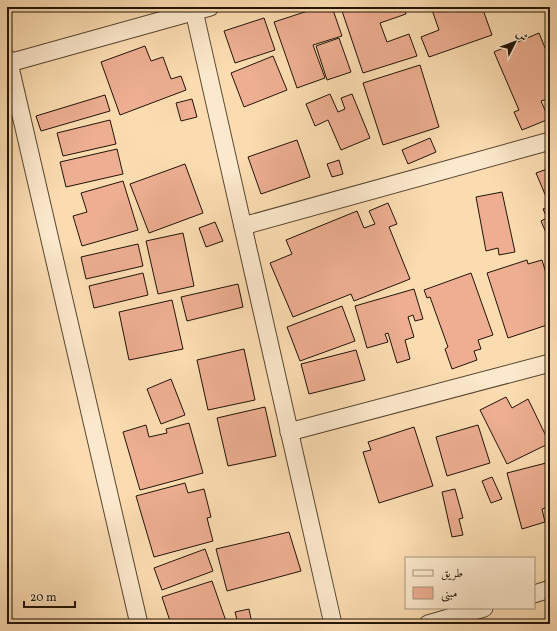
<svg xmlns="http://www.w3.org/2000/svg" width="557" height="631" font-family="Vollkorn,Amiri,serif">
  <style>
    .building { fill: #edae91; stroke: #221405 }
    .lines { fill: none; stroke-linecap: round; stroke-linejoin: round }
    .street-casing { stroke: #584630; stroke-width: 19 }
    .street { stroke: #fce8cc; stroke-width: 17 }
  </style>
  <rect width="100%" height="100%" fill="#fbdcb1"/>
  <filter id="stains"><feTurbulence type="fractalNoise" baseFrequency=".005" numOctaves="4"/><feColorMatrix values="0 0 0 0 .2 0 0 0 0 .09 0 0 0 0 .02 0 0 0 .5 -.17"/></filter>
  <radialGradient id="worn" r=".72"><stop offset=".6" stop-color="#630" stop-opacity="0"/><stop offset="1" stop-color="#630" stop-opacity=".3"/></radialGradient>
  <g class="building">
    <polygon points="320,7 332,7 342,36 313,45 325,78 297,88 274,22"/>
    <polygon points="344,7 404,7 406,14 380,23 387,42 409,34 417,56 363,73 341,8"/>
    <polygon points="431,7 482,7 492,35 429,57 421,37 439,30"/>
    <polygon points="264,18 275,50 235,63 224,31"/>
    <polygon points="539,33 550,60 550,98 541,101 549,119 522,130 514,112 519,110 494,52"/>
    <polygon points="339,38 351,72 327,80 316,46"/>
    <polygon points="145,46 151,61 163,57 171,79 181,76 186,90 120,115 101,62"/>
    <polygon points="273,56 287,90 244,107 231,73"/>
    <polygon points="420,65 439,127 383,145 363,83"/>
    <polygon points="330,94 338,112 345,109 341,98 352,94 370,138 341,150 328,120 315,126 306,104"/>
    <polygon points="105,95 110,111 41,131 36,116"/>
    <polygon points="192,99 197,117 181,121 176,103"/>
    <polygon points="110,120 116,144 63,156 57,133"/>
    <polygon points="430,138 436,152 408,164 402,150"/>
    <polygon points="297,140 310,177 261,194 248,157"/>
    <polygon points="117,149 123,174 66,187 60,162"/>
    <polygon points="339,160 343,174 332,177 327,164"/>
    <polygon points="185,164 203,213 149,233 130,184"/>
    <polygon points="550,168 550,206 536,173"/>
    <polygon points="123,181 138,230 82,246 73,216 87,212 81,193"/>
    <polygon points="502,192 515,252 499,255 498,248 486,251 476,197"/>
    <polygon points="388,203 397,224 389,227 410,279 354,301 351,294 293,317 270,263 292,254 286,240 357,211 364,228 375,224 369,211"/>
    <polygon points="550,206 550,242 541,221 547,218 543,209"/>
    <polygon points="215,222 223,241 206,247 199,228"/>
    <polygon points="183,233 194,286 158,294 146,241"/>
    <polygon points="138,244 143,266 86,279 81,257"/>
    <polygon points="527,260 528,264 542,260 550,286 550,324 508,338 487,273"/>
    <polygon points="143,273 148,295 94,308 89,286"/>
    <polygon points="471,273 493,335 478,340 481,349 474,351 477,360 452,369 445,349 448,347 430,297 427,298 424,290"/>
    <polygon points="238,284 243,307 187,321 181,297"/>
    <polygon points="414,289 423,319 415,321 413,315 408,317 414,337 405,340 410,359 397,363 388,333 385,334 388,342 367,348 355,306"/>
    <polygon points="172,300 183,349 129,360 119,312"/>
    <polygon points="342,306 355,341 300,361 287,327"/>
    <polygon points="244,349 255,400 208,410 197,360"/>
    <polygon points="356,350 365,380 309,394 301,364"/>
    <polygon points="171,379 185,415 161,424 147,389"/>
    <polygon points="506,397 512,408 528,399 546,436 550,434 550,443 507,464 480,410"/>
    <polygon points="265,407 276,456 228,466 217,418"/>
    <polygon points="189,423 203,473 140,490 123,432 146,425 149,437 167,433 166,429"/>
    <polygon points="478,425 490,463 447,476 436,437"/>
    <polygon points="414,427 433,486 379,503 363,452 371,450 368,442"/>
    <polygon points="550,462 550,507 542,509 545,522 522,529 507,473"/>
    <polygon points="492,477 502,499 491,503 482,481"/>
    <polygon points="185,483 188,493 204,489 211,517 207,518 213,541 154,557 136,496"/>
    <polygon points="455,489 463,518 459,519 463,535 452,537 442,492"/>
    <polygon points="289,532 301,571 227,591 216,549"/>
    <polygon points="205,549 213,571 162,590 154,568"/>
    <polygon points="212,581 227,624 181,624 181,623 177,624 171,624 162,597"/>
    <polygon points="249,609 252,624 238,624 235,612"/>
  </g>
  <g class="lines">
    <defs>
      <g id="street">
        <polyline points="194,11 333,624"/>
        <polyline points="7,58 9,63 139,624"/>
        <polyline points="9,63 210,7"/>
        <polyline points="243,226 550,141"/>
        <polyline points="289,432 550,363"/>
        <polyline points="534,594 550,589"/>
        <polyline points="428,624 484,608"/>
      </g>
    </defs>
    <use href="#street" class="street-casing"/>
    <use href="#street" class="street"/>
  </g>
  <rect width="557" height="631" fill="none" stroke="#fbdcb1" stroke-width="24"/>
  <rect x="8" y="8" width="541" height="615" fill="none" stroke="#221405" stroke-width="2"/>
  <rect x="12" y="12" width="533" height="607" fill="none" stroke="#221405"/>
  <rect x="405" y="557" width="130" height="52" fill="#fce8cc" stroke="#a5937c"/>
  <rect x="413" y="570" width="20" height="6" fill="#fce8cc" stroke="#a5937c"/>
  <text x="441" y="577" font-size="12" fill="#221405">طريق</text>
  <rect x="413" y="587" width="20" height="12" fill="#edae91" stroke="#a5937c"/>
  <text x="441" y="597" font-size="12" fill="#221405">مبنى</text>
  <g transform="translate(515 42) rotate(48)" stroke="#fce8cc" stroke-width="3" paint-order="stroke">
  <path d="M0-3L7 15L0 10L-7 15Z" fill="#221405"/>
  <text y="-6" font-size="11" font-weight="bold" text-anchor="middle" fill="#221405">ش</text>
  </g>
  <path d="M24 601v6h51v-6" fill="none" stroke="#221405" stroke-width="2"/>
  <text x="30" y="601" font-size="12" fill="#221405" stroke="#fce8cc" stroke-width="3" paint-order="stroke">20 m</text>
  <rect width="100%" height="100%" filter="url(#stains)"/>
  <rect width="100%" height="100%" fill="url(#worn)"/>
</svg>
